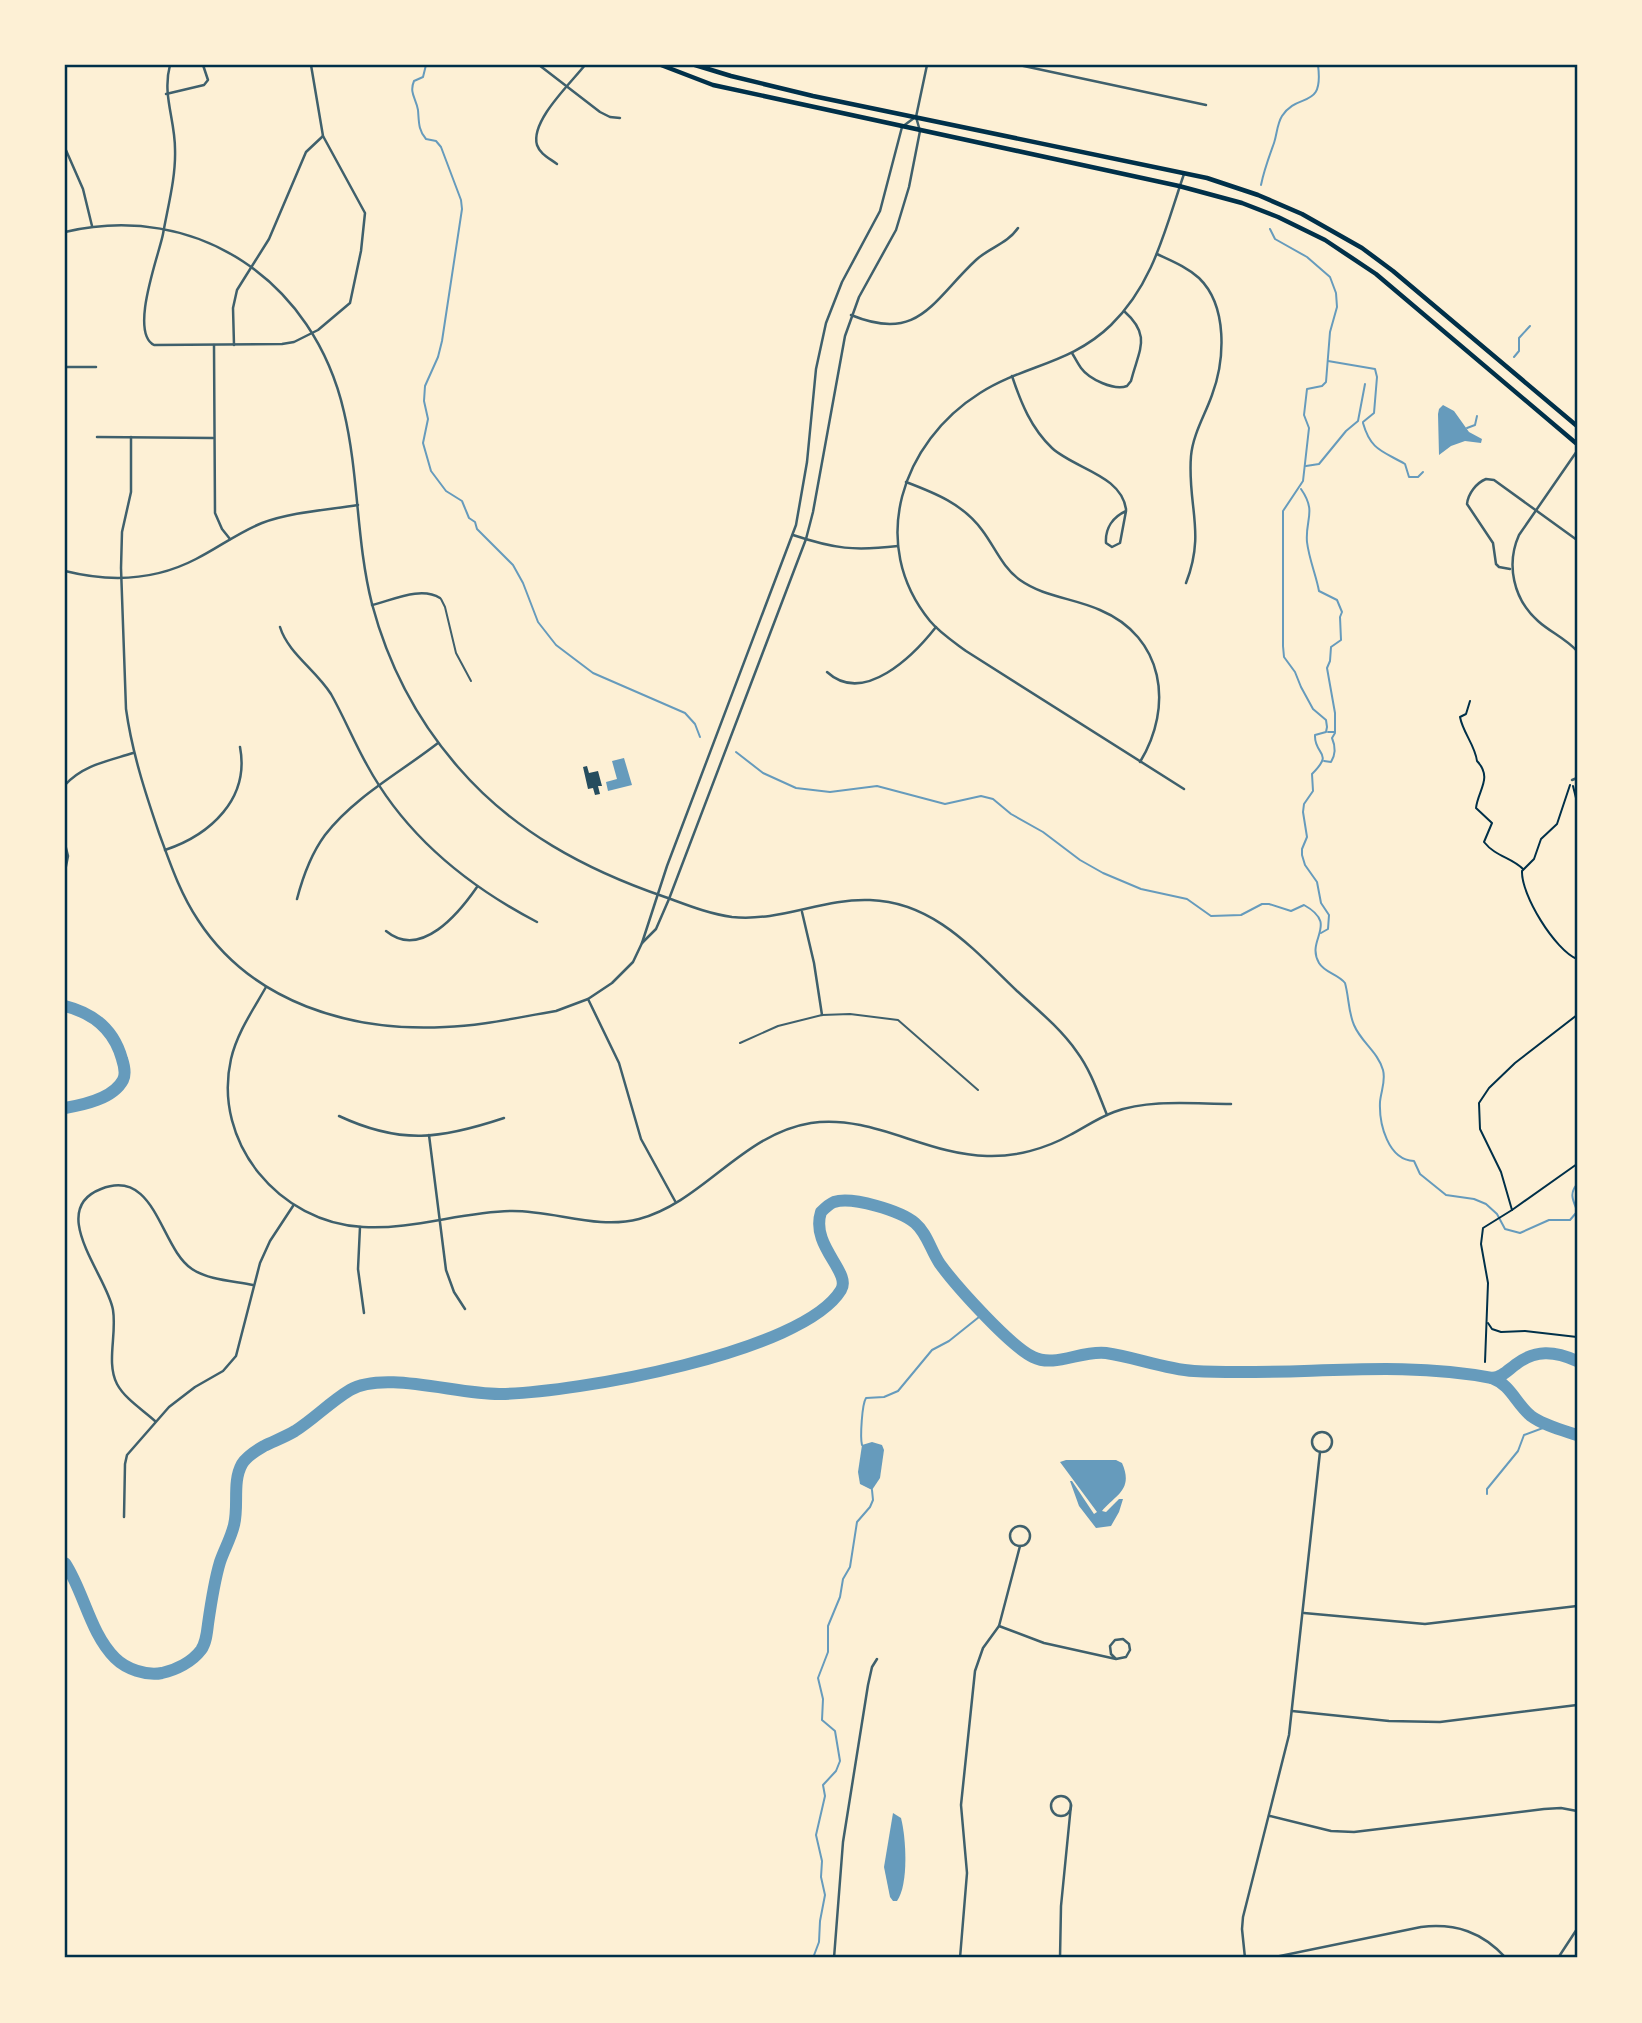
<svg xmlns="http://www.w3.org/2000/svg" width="1642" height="2023" font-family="Jost,sans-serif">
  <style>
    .water { fill: #669bbc }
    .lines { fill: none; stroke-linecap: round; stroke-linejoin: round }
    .stream { stroke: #669bbc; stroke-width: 2 }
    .river { stroke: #669bbc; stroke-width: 12 }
    .building { fill: #264d5e }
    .path { stroke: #003049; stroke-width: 2 }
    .service { stroke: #3f606c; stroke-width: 2 }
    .minor { stroke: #3f606c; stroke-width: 2.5 }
    .primary { stroke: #003049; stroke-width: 4.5 }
    .neatline { fill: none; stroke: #003049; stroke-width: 2.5 }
  </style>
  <rect width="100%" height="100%" fill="#fdf0d5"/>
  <g class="water">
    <polygon points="1443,405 1454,411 1469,432 1482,439 1481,443 1465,441 1451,446 1439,455 1438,414 1439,409"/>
    <polygon points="624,758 632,785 608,791 606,782 617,779 612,761"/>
    <polygon points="872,1442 882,1445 884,1450 880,1478 872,1490 860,1484 858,1472 862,1445"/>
    <path d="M1066 1460H1116L1122 1463C1134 1490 1115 1495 1102 1511L1106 1512 1119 1499H1123L1119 1512 1111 1526 1096 1528 1079 1506 1070 1481H1072L1094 1514 1097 1512 1060 1462Z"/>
    <path d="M893 1813 901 1818C906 1837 909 1884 897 1901H893L890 1897 884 1867Z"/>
  </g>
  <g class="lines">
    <g class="stream">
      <path d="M426 65 423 77 414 81C409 93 416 98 418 110 419 121 418 130 426 139L436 141 441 147 461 200 462 209 442 341 438 357 425 386 424 401 428 419 423 443 431 471 446 491 462 501 469 518 475 522 477 529 513 565 523 583 538 622 556 645 593 673 685 713 695 724 700 737"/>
      <path d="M1261 185C1264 170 1269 157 1274 143 1277 134 1277 124 1282 116 1298 91 1324 111 1318 65"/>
      <path d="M1270 229 1275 239 1307 257 1330 277 1336 293 1337 307 1330 332 1326 382 1322 386 1307 389 1304 415 1309 428 1303 481 1283 511V646L1284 657 1295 672 1301 687 1313 709 1326 720 1327 727 1326 732 1315 735C1314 756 1335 751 1312 774L1313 791 1304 804 1303 812 1307 837 1302 849V855L1305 865 1317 882 1321 903 1329 915 1328 929 1321 933"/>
      <polyline points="1514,357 1519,351 1519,338 1530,326"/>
      <polyline points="1328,361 1375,369 1377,377 1374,413 1363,422"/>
      <path d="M1363 423C1371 451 1383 451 1405 464L1409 477H1418L1423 472"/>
      <polyline points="1467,428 1475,425 1477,416"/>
      <polyline points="1306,466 1319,464 1346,431 1358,421 1365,384"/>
      <path d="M1301 489C1317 512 1305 519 1307 542 1309 559 1316 575 1319 591L1337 600 1342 612 1340 617 1341 640 1331 647 1330 661 1327 668 1335 713V732H1328"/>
      <path d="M736 752 763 773 796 788 830 792 877 786 945 804 981 796 993 799 1011 814 1043 832 1080 860 1103 873 1141 889 1187 899 1211 916 1241 915 1262 904H1269L1291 911 1304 905C1340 925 1305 939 1319 963 1325 973 1338 974 1345 983 1349 997 1348 1011 1354 1025 1361 1042 1378 1052 1383 1070 1386 1081 1381 1091 1380 1102 1379 1124 1388 1160 1414 1161L1420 1174 1446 1195 1474 1199 1486 1204 1497 1214 1505 1229 1520 1233 1549 1220H1570L1576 1213V1208C1572 1198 1570 1193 1577 1184"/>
      <path d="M1324 761 1331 762C1336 754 1335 745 1332 738L1335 733"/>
      <path d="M862 1445C860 1437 862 1404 866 1398L884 1397 898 1391 932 1350 949 1341 984 1313"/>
      <polyline points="1487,1494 1487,1489 1518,1451 1524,1435 1551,1425"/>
      <polyline points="813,1958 819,1942 820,1921 825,1895 821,1877 822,1861 816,1835 825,1796 823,1785 836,1771 840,1761 835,1731 822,1720 823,1699 818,1678 828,1652 828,1626 840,1597 843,1579 850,1567 857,1522 870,1507 873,1500 872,1490"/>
    </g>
    <g class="river">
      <path d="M65 1006C93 1013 114 1030 122 1059 124 1065 126 1074 123 1080 113 1099 83 1105 65 1108"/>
      <path d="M1492 1378C1511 1385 1516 1404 1531 1416 1543 1425 1562 1430 1577 1435"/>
      <path d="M65 1563C84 1592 90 1633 115 1658 126 1669 146 1676 162 1673 176 1670 192 1662 201 1650 206 1643 207 1633 208 1624 211 1603 214 1582 220 1562 224 1550 231 1538 234 1525 239 1505 232 1482 242 1464 247 1456 257 1450 264 1446 274 1441 285 1437 295 1431 314 1419 330 1402 350 1390 384 1370 459 1395 501 1394 573 1393 803 1353 841 1290 852 1272 810 1246 821 1212 825 1208 829 1204 834 1202 852 1196 901 1211 915 1223 927 1233 931 1251 940 1264 956 1286 1010 1346 1033 1357 1055 1368 1081 1350 1106 1353 1135 1357 1164 1369 1194 1371 1293 1377 1394 1359 1492 1378 1502 1377 1507 1371 1515 1365 1535 1349 1555 1351 1577 1361"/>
    </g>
  </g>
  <polygon class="building" points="587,766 589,773 598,771 602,786 598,786 600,794 595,795 593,788 588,789 583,767"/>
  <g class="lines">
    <g class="path">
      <path d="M1470 701 1466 714 1460 717C1463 733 1475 745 1477 761 1493 778 1478 790 1476 808L1492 823 1484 842C1496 857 1511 857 1523 869"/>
      <path d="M1570 785 1557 824 1541 839 1534 859 1522 871C1521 895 1555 950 1577 959"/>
      <polyline points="1573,786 1577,802"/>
      <polyline points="1577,1015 1515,1063 1489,1088 1479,1103 1480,1129 1501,1172 1512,1210 1577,1164"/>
      <polyline points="1488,1323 1492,1329 1501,1332 1525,1331 1577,1337"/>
      <polyline points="1485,1362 1488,1283 1481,1244 1483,1228 1512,1210"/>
    </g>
    <g class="service">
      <polyline points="441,599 445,607 456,653 471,681"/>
      <polyline points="740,1043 778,1026 822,1015 850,1014 898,1020 978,1090"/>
    </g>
    <g class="minor">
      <path d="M170 65C162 95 175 119 175 149 176 177 168 206 163 234 159 255 129 332 154 345L282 344 294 342 318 330 350 303 361 251 365 213 323 136 311 65"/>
      <polyline points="539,65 600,112 610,117 620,118"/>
      <polyline points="1019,65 1206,105"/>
      <polyline points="166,94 204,85 208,80 203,65"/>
      <polyline points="65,148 83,189 92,226"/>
      <path d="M557 164C549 158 540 154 537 145 530 121 571 83 585 65"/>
      <path d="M1184 174C1165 229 1154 283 1111 325 1071 364 1024 365 980 393 902 442 867 544 930 621 940 633 954 642 966 651L1184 789"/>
      <path d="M65 232C197 201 314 281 344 412 359 475 356 541 372 604 388 664 417 720 458 767 513 831 586 870 665 897 687 905 709 914 732 917 781 922 823 898 870 900 934 902 974 950 1017 991 1038 1010 1061 1029 1077 1052 1091 1071 1098 1093 1107 1115"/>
      <path d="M1157 254C1172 261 1187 267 1199 278 1228 306 1225 360 1212 395 1205 415 1193 434 1191 456 1187 505 1206 532 1186 583"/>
      <path d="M851 315C919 343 932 301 976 260 990 247 1007 244 1018 228"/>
      <polyline points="214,345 215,513 222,529 230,539"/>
      <polyline points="234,345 233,308 237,290 269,239 306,152 323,136"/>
      <path d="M1072 353C1075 358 1078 364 1081 368 1089 379 1114 391 1127 386L1131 381C1139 349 1152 336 1124 311"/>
      <polyline points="65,367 96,367"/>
      <path d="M1012 376C1021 403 1031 428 1052 448 1075 469 1121 475 1126 509V511L1120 543 1112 547 1106 543C1105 528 1113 517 1126 511"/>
      <polyline points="97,437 213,438"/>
      <path d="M131 437V492L122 532 121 568 126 709C132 752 145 792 159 833 170 863 180 893 198 920 252 1003 351 1032 445 1027 482 1026 519 1017 556 1011L588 999 612 983 633 962 642 943 667 866 796 525 807 462 816 369 826 323 842 282 880 211 902 127 914 118"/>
      <path d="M1577 451 1519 535C1506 564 1513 599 1538 621 1550 632 1565 638 1577 651"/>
      <path d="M906 482C935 493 963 504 982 530 995 547 1002 567 1020 580 1044 597 1073 598 1100 610 1164 637 1174 706 1140 762"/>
      <path d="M793 535C835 549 854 551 898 546"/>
      <path d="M1510 569 1499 567 1496 564 1493 543 1467 504C1468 494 1476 483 1486 479L1494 480 1577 540"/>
      <path d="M65 571C109 582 154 581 196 559 218 548 239 532 262 523 292 512 326 510 358 505"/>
      <path d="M372 605C393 600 421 586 440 598"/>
      <path d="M280 627C288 653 316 670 331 694 344 717 354 742 367 765 405 835 468 886 537 922"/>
      <path d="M827 672C864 706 914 655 936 627"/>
      <polyline points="1572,780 1577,778"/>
      <path d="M65 785C83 765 108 761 133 753"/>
      <polyline points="65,844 68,856 65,871"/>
      <path d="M165 850C210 835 250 799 240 747"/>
      <path d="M297 899C303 876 311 854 325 835 354 797 401 772 438 743"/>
      <polyline points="802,912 814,963 822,1015"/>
      <path d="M386 931C421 960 459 913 477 887"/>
      <polyline points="642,943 656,929 669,899 806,539 813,512 845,336 859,297 896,230 909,187 920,131 916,117 927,65"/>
      <path d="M266 987C253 1010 237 1033 231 1059 212 1143 280 1223 363 1227 412 1230 461 1212 510 1211 554 1210 596 1230 639 1219 703 1202 742 1134 811 1123 872 1114 926 1155 987 1156 1015 1157 1045 1149 1070 1135 1085 1127 1098 1118 1114 1112 1150 1099 1193 1104 1231 1104"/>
      <polyline points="588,999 619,1063 641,1139 675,1201"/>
      <path d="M339 1116C401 1145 441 1139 504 1118"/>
      <polyline points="429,1135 446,1270 454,1292 465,1309"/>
      <polyline points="360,1227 358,1269 364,1313"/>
      <path d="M155 1421C143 1410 125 1399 117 1384 106 1363 117 1334 113 1310 108 1277 46 1210 101 1189 156 1167 160 1248 192 1269 208 1280 234 1281 253 1285"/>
      <circle cx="1322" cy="1442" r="10"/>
      <polyline points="124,1517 125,1464 127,1455 169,1407 195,1387 223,1371 236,1356 260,1263 270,1241 293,1206"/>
      <circle cx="1020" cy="1536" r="10"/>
      <polyline points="1304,1613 1425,1624 1577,1606"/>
      <polyline points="999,1626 1044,1643 1116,1659 1126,1657 1130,1650 1129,1644 1123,1639 1115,1640 1110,1646 1111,1654 1116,1659"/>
      <polyline points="1292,1711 1389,1721 1440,1722 1577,1705"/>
      <circle cx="1061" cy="1806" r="10"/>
      <polyline points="1270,1816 1331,1831 1354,1832 1544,1809 1561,1808 1577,1811"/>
      <polyline points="834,1958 843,1842 868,1685 872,1667 877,1659"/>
      <polyline points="960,1958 967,1873 961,1805 975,1671 983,1648 999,1626 1020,1546"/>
      <polyline points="1060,1958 1061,1906 1071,1805"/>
      <polyline points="1245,1958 1242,1929 1243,1917 1289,1735 1320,1452"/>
      <path d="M1270 1958 1421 1927C1456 1923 1482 1932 1506 1958"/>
      <polyline points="1558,1958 1577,1929"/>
    </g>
    <g class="primary">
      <polyline points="661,65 713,85 1179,186 1242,203 1278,217 1325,240 1376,274 1577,444"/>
      <polyline points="695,65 731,76 813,96 1207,178 1258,195 1302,214 1362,248 1393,271 1577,426"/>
    </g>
  </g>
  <rect width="1642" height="2023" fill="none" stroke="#fdf0d5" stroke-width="133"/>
  <rect x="66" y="66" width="1510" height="1890" class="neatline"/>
</svg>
